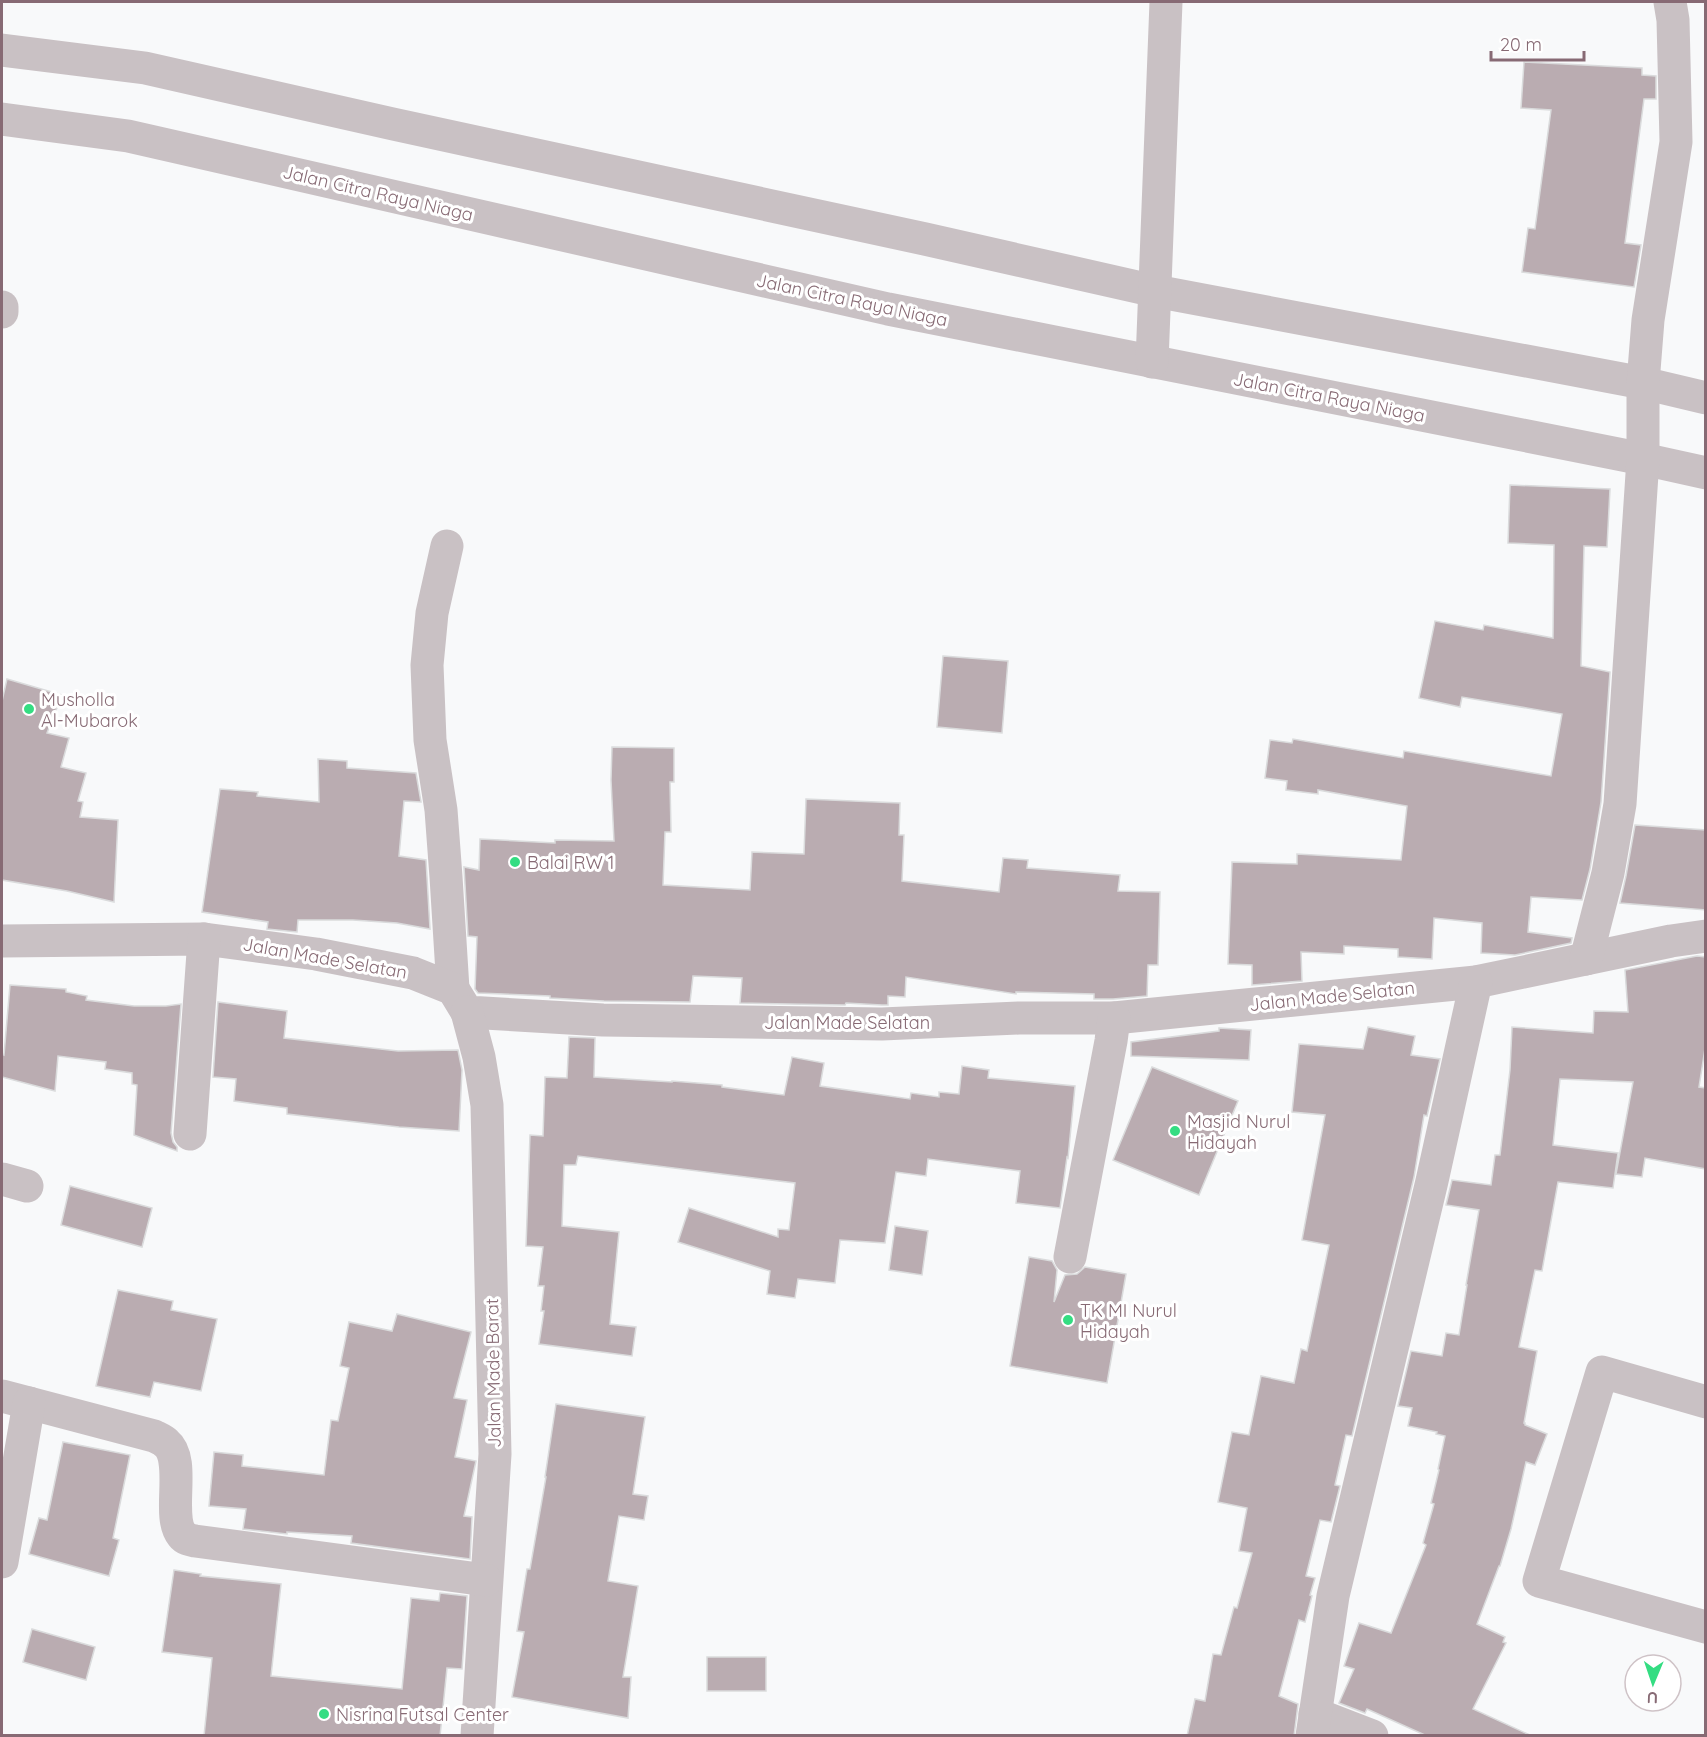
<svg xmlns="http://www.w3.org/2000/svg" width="1707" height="1737" font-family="Quicksand,sans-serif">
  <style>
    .building { fill: #baacb1; stroke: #dadbdc; stroke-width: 1.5 }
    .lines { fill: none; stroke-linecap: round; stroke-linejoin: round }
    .minor { stroke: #c9c1c4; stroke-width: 33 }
    .poi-dot { fill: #34dd82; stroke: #fff; stroke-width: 2 }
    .labels { text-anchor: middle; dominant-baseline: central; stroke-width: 6; stroke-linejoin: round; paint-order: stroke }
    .street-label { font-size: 18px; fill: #876a74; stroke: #fff }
    .poi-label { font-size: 18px; fill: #876a74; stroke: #fff; text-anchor: start }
  </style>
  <rect width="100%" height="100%" fill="#f8f9fa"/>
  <g class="building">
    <polygon points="1524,62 1642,68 1642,75 1656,76 1656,99 1644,99 1625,243 1641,245 1634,287 1522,272 1528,228 1535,229 1551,110 1521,108"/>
    <polygon points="1510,485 1610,489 1607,547 1584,546 1581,666 1610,672 1601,802 1590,869 1582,900 1531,897 1528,932 1572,938 1571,943 1515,955 1481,953 1482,923 1434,918 1432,959 1398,957 1398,949 1344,946 1344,954 1301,952 1302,981 1252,985 1252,965 1228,964 1232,862 1297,864 1297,854 1401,860 1407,806 1318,790 1318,794 1286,790 1287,781 1265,778 1270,740 1292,743 1293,739 1403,758 1404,751 1551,776 1562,714 1462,697 1460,707 1419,698 1435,621 1483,630 1484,625 1553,638 1554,545 1508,543"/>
    <polygon points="943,656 1008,661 1002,733 937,727"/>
    <polygon points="7,679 62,695 47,733 69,738 61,767 86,773 78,801 83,802 80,817 118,820 114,902 67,891 2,880 2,701"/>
    <polygon points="612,747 674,748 674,782 670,782 671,832 665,832 663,885 750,890 752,852 804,854 806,799 900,803 899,835 904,835 902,881 999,892 1003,858 1028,860 1027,868 1120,875 1118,891 1160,892 1158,965 1148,965 1147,996 1113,999 1094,999 1094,994 1016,992 1016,994 906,977 905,997 888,996 888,1005 882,1005 846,1003 845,1005 740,1003 742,978 693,976 690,1002 604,1001 550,998 550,996 478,993 475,989 477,937 468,936 464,867 479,870 480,839 555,843 555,840 614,841 611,780"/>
    <polygon points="318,759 347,761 347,768 416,773 421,802 404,801 399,856 426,860 430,929 397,923 353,920 298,920 297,932 267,929 268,922 202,912 220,789 258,792 257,796 319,802"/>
    <polygon points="1635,825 1706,830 1706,910 1620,903 1626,876"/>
    <polygon points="1697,956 1706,957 1706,1042 1699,1087 1706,1088 1706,1169 1645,1158 1642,1177 1616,1174 1633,1082 1560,1079 1553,1145 1618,1153 1613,1188 1558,1182 1542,1271 1535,1270 1519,1347 1537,1351 1524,1423 1525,1423 1525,1425 1547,1434 1535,1465 1526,1462 1511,1529 1500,1566 1499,1566 1477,1624 1505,1637 1503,1642 1506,1643 1473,1709 1532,1736 1427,1736 1367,1709 1365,1713 1339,1703 1354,1669 1344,1666 1359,1623 1391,1633 1426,1545 1423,1543 1434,1504 1431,1503 1439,1470 1438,1469 1445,1436 1436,1434 1437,1432 1408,1426 1412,1408 1398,1406 1411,1351 1442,1356 1446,1333 1459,1335 1467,1285 1466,1285 1479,1210 1446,1205 1452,1180 1491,1185 1495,1155 1500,1155 1510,1070 1512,1027 1593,1033 1594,1011 1628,1012 1625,970"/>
    <polygon points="10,985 66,989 66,992 87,996 86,1000 134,1006 166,1006 181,1004 171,1133 173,1142 177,1147 177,1151 134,1135 137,1085 132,1084 132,1073 105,1069 106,1062 58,1056 55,1091 2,1077 2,1054 4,1055"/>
    <polygon points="218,1002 287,1011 284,1038 398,1051 458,1050 462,1070 459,1131 399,1127 287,1114 287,1108 234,1101 236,1079 213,1077"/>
    <polygon points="1368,1027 1415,1036 1411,1055 1440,1059 1427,1116 1424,1115 1414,1177 1352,1436 1346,1435 1335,1485 1340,1486 1331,1522 1320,1520 1306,1576 1315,1578 1310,1595 1312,1596 1305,1622 1299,1620 1279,1696 1298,1704 1294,1736 1187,1736 1195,1699 1205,1701 1213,1654 1221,1655 1234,1607 1237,1608 1252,1553 1239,1551 1247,1508 1218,1502 1232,1432 1249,1435 1261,1376 1294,1383 1301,1349 1307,1351 1329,1245 1302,1240 1325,1115 1292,1112 1299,1044 1363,1049"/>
    <polygon points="1219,1028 1251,1030 1249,1060 1131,1056 1131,1042 1219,1031"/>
    <polygon points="569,1037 595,1038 594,1077 672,1082 672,1081 722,1085 722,1087 784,1095 792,1057 824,1063 820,1086 910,1099 911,1093 939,1097 939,1092 959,1094 962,1066 989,1070 988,1078 1075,1086 1068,1158 1067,1157 1060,1208 1016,1203 1020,1171 928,1159 926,1176 896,1172 885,1243 840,1240 835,1283 798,1279 795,1298 767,1294 770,1271 678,1242 689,1208 778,1237 778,1229 789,1230 795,1183 578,1156 576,1165 564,1165 562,1226 619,1232 610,1324 636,1327 632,1356 539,1344 544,1311 541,1311 544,1286 538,1286 543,1247 526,1246 530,1135 543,1136 545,1077 567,1078"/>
    <polygon points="1152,1067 1238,1101 1199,1195 1113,1160"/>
    <polygon points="70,1186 152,1208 142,1247 61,1225"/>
    <polygon points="895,1226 928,1231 922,1275 889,1270"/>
    <polygon points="1029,1257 1052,1261 1057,1270 1054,1302 1065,1275 1077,1274 1085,1267 1126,1274 1107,1383 1010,1366"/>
    <polygon points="118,1290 173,1301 171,1310 217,1319 201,1391 154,1382 150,1397 96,1386"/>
    <polygon points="397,1314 471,1332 454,1398 467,1400 455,1457 476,1461 464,1516 472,1517 470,1559 351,1543 352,1536 287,1532 287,1534 243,1529 246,1509 209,1506 214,1452 243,1455 242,1466 324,1475 331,1420 338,1421 349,1368 340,1366 349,1322 392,1331"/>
    <polygon points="556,1404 645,1417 633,1494 648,1496 644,1520 619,1516 608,1581 638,1586 623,1677 631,1677 628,1718 512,1697 524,1632 517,1631 527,1569 530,1569 546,1477 545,1477"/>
    <polygon points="63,1442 130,1455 113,1538 119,1540 109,1576 29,1554 39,1518 47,1520"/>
    <polygon points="174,1570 201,1574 200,1576 281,1584 271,1676 402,1689 411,1598 439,1601 440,1593 467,1596 462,1669 447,1668 440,1736 204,1736 212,1658 162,1652"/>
    <polygon points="32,1629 95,1647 86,1680 23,1662"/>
    <rect x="707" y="1657" width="59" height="34"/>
  </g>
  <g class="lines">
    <g class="minor">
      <polyline points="2,50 145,68 393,124 925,239 1155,291 1643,383 1706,398"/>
      <polyline points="2,119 128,136 888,309 1643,459 1706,473"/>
      <polyline points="2,312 2,307"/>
      <polyline points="1152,362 1166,2"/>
      <polyline points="447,546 432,613 427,665 430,740 441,810 446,877 453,989"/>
      <polyline points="2,941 204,939 316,954 413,973 453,989 467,1012 603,1020 882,1024 1019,1018 1114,1018 1476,982 1671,941 1706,936"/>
      <polyline points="1586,959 1608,873 1620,804 1643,459 1643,383 1648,320 1676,142 1673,20 1670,2"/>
      <polyline points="467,1012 479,1057 487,1105 495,1454 477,1736"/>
      <polyline points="190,1134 204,939"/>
      <polyline points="2,1179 27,1186"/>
      <polyline points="1070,1257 1111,1041 1114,1018"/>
      <path d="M2 1396 154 1436C158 1438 163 1440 166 1443 187 1460 166 1516 182 1535 185 1539 190 1540 195 1541L486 1580"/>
      <polyline points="1706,1402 1602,1372 1539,1581 1706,1627"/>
      <polyline points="2,1562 29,1403"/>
      <polyline points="1315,1714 1372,1736"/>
      <polyline points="1312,1736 1333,1596 1432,1181 1476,982"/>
    </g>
  </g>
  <g class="poi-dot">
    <circle cx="29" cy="709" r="6"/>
    <circle cx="515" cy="862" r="6"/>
    <circle cx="1175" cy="1131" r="6"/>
    <circle cx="1068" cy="1320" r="6"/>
    <circle cx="324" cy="1714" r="6"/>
  </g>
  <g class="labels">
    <g class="street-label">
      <text transform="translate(378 193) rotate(13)">Jalan Citra Raya Niaga</text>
      <text transform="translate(852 300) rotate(12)">Jalan Citra Raya Niaga</text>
      <text transform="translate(1329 397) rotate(11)">Jalan Citra Raya Niaga</text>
      <text transform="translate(325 958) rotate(10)">Jalan Made Selatan</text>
      <text transform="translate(1332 996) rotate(-6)">Jalan Made Selatan</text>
      <text x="847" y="1022">Jalan Made Selatan</text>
      <text transform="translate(493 1373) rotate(-91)">Jalan Made Barat</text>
    </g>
    <g class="poi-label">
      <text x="41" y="699">Musholla<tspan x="41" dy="21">Al-Mubarok</tspan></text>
      <text x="527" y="862">Balai RW 1</text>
      <text x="1187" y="1121">Masjid Nurul<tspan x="1187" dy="21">Hidayah</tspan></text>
      <text x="1080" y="1310">TK MI Nurul<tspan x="1080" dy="21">Hidayah</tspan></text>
      <text x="336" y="1714">Nisrina Futsal Center</text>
    </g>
  </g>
  <rect width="1707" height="1737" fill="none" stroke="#876a74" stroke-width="6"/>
  <g transform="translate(1653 1683) rotate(182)"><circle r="28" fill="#ffffff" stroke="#cfc3c7" stroke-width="1.5"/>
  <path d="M0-4.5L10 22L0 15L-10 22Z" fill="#34dd82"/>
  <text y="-9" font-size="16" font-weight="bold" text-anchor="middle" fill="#876a74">U</text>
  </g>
  <path d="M1491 51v9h93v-9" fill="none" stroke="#876a74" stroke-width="3"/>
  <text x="1500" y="51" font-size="18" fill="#876a74" stroke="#ffffff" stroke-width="4.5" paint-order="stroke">20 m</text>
</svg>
